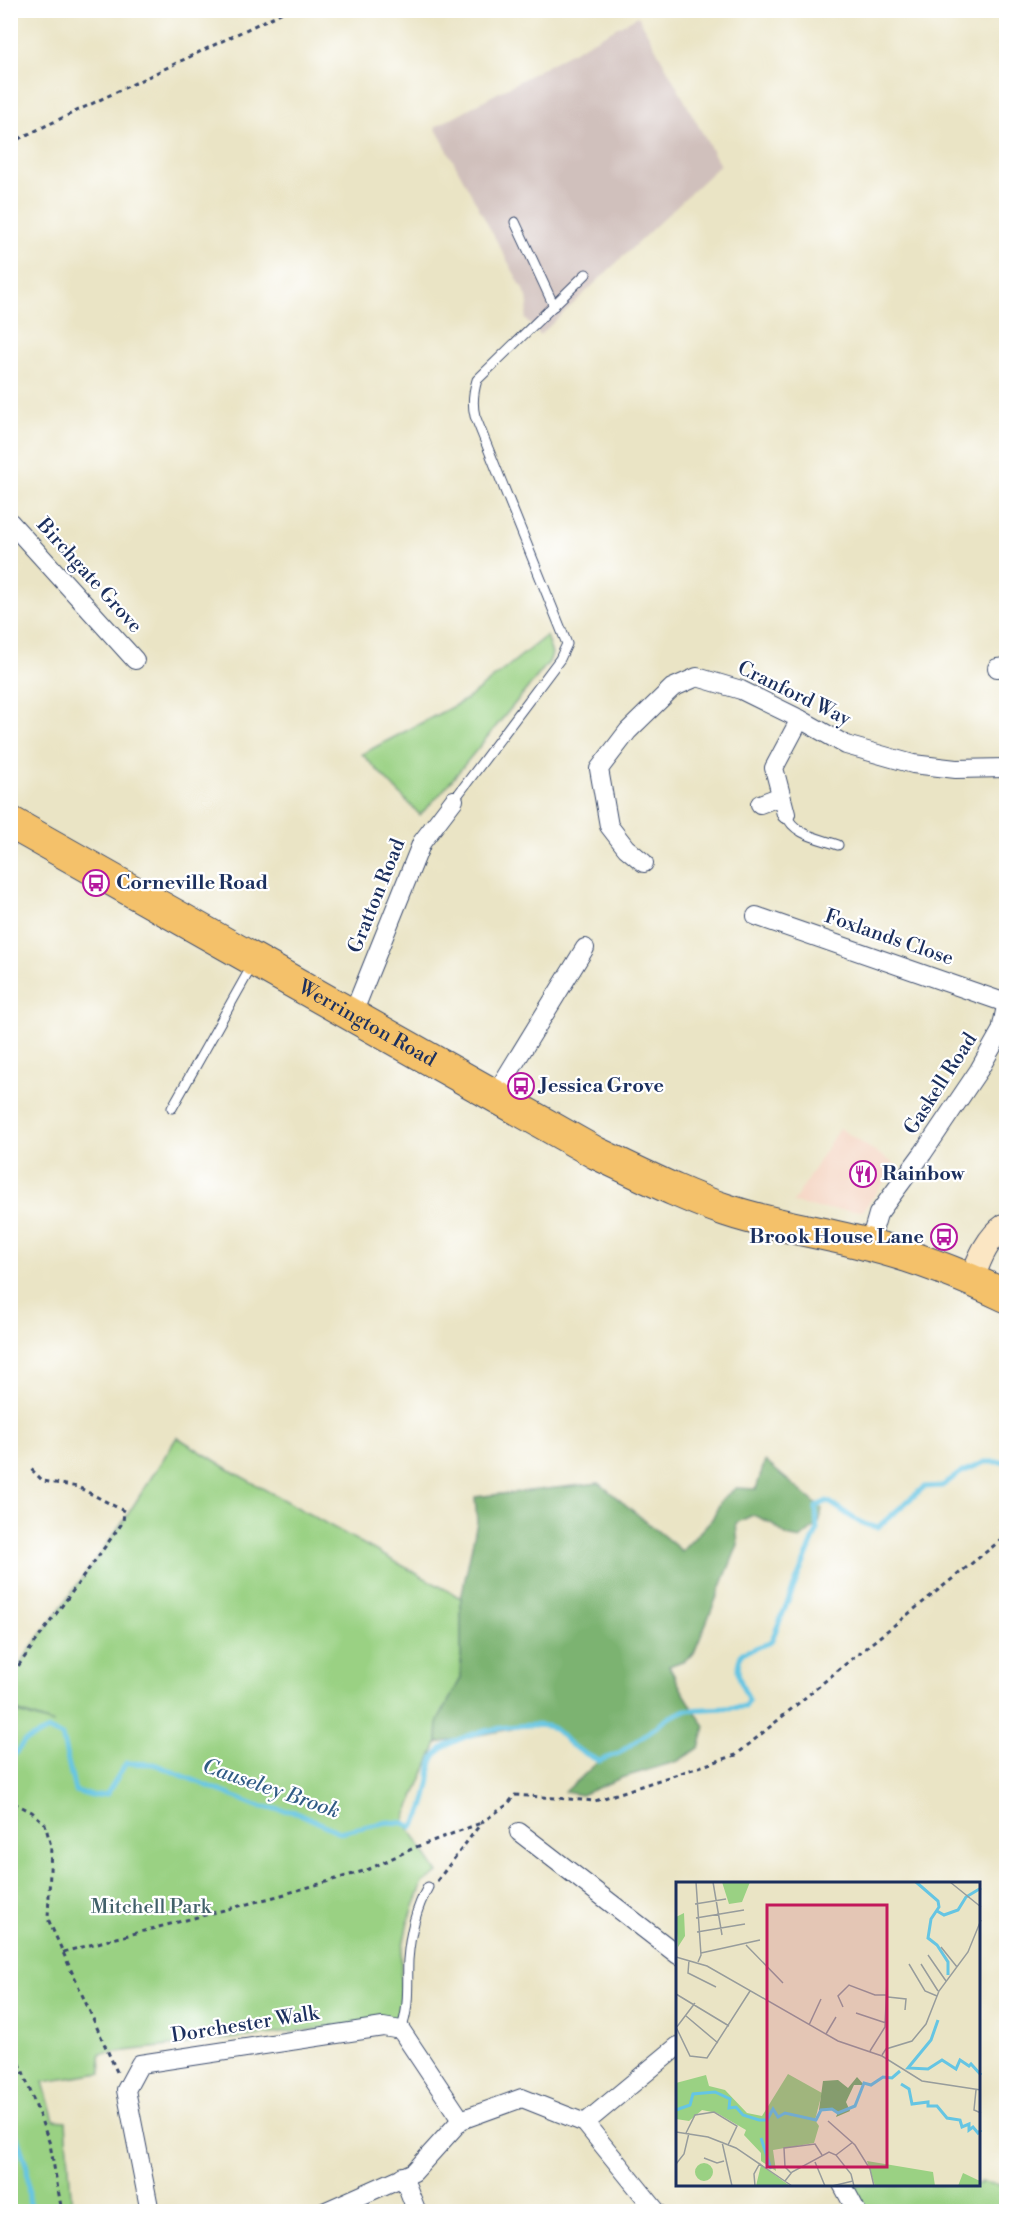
<svg xmlns="http://www.w3.org/2000/svg" width="1017" height="2222" font-family="'Libre Bodoni',serif">
  <style>
    .built { fill: #f4d3c0 }
    .industrial { fill: #d0c0bc }
    .green { fill: #9ad183; stroke: #5a8070; stroke-width: 1.5 }
    .forest { fill: #7bb371; stroke: #4b7168; stroke-width: 1.5 }
    .lines { fill: none; stroke-linecap: round; stroke-linejoin: round }
    .stream { stroke: #65c5e3; stroke-width: 5 }
    .lane-casing { stroke: #3a4a6d; stroke-width: 11 }
    .street-casing { stroke: #3a4a6d; stroke-width: 20 }
    .secondary-casing { stroke: #3a4a6d; stroke-width: 26 }
    .highway-casing { stroke: #3a4a6d; stroke-width: 34 }
    .path { stroke: #3a4a6d; stroke-width: 3; stroke-dasharray: 4.5 4.5; stroke-linecap: butt }
    .lane { stroke: #fff; stroke-width: 9 }
    .street { stroke: #fff; stroke-width: 18 }
    .secondary { stroke: #fbe6c3; stroke-width: 24 }
    .highway { stroke: #f4c16a; stroke-width: 32 }
    .labels { text-anchor: middle; dominant-baseline: central; stroke-width: 4.5; stroke-linejoin: round; paint-order: stroke }
    .street-label { font-size: 20px; fill: #1b2f5e; stroke: #fff }
    .poi-label { font-size: 20px; font-weight: bold; fill: #1b2f5e; stroke: #fff; text-anchor: start }
    .park-label { font-size: 20px; fill: #416069; stroke: #fff }
    .water-label { font-size: 21px; font-style: italic; fill: #315c86; stroke: #fff }
    .inset-river { fill: none; stroke: #65c5e3; stroke-width: 3 }
    .inset-road { fill: none; stroke: #979c9c; stroke-width: 1.5 }
    .view { fill: #c2185b; fill-opacity: 0.15; stroke: #c2185b; stroke-width: 3 }
    .inset-edge { fill: none; stroke: #1b2f5e; stroke-width: 3 }
  </style>
  <rect width="100%" height="100%" fill="#fff"/>
  <filter id="ink" filterUnits="userSpaceOnUse"><feTurbulence type="fractalNoise" baseFrequency=".0167" numOctaves="2"/><feDisplacementMap in="SourceGraphic" scale="12" xChannelSelector="R" yChannelSelector="G"/><feConvolveMatrix kernelMatrix="1 2 1 2 8 2 1 2 1" color-interpolation-filters="sRGB"/></filter>
  <filter id="wash" filterUnits="userSpaceOnUse"><feTurbulence type="fractalNoise" baseFrequency=".008" numOctaves="4" result="noise"/><feDisplacementMap in="SourceGraphic" scale="24" xChannelSelector="R" yChannelSelector="G"/><feGaussianBlur stdDeviation="1.35" result="paint"/><feColorMatrix in="noise" values="0 0 0 0 0 0 0 0 0 0 0 0 0 0 0 0 0 1.4 0 .05"/><feComposite in="paint" operator="in"/></filter>
  <g filter="url(#wash)">
    <rect width="100%" height="100%" fill="#eae4c5"/>
    <polygon class="built" points="839,1128 896,1165 863,1211 823,1209 793,1203"/>
    <polygon class="industrial" points="638,16 720,165 540,335 525,319 528,305 527,297 435,127"/>
    <g class="green">
      <polygon points="546,636 552,654 549,662 442,792 420,815 362,754 467,699"/>
      <polygon points="177,1437 235,1473 461,1598 461,1678 438,1721 437,1743 404,1821 438,1873 423,1883 408,1922 401,1955 401,2015 395,2020 100,2054 101,2073 43,2082 54,2120 66,2121 72,2211 11,2212 11,1711 54,1724 14,1710 13,1673 123,1522"/>
      <polygon points="980,2182 1006,2186 1006,2211 868,2211 852,2185 980,2184"/>
    </g>
    <polygon class="forest" points="765,1461 822,1509 819,1523 800,1539 787,1536 771,1523 753,1515 736,1523 738,1545 694,1653 685,1660 669,1666 683,1692 705,1727 699,1748 678,1761 621,1778 581,1795 565,1792 599,1761 573,1746 552,1727 526,1726 437,1743 438,1721 461,1678 461,1598 477,1522 475,1497 599,1483 682,1551 712,1519 722,1499 736,1488 756,1489"/>
    <g class="lines">
      <g class="stream">
        <path d="M10 1760 25 1741 49 1730 62 1736 75 1791 92 1796 107 1794 126 1763 154 1764 257 1806 296 1812 339 1832 388 1822 404 1823 412 1827C422 1817 426 1799 429 1785 431 1777 430 1769 432 1762 441 1733 525 1720 550 1727 558 1729 565 1740 571 1745 580 1751 590 1756 599 1761L619 1753 670 1717 686 1710 745 1707 749 1701C741 1682 733 1672 742 1653L771 1642 817 1531 816 1507 827 1501C844 1510 858 1526 878 1527L924 1487 942 1486 960 1473 985 1462H1006"/>
        <polyline points="10,2117 27,2167 30,2212"/>
      </g>
    </g>
  </g>
  <g filter="url(#ink)">
    <g class="lines">
      <defs>
        <g id="lane">
          <polyline points="515,222 554,306"/>
          <path d="M454 800 560 659 567 644 475 416C472 404 473 393 477 380L586 274"/>
          <path d="M786 814C793 835 819 838 838 845"/>
          <polyline points="172,1108 253,964"/>
          <path d="M401 2030C410 2007 407 1983 408 1960 410 1933 415 1910 428 1887"/>
        </g>
        <g id="street">
          <polyline points="10,522 135,660"/>
          <polyline points="997,668 1006,667"/>
          <polyline points="760,804 781,796"/>
          <polyline points="786,814 774,768 800,719"/>
          <polyline points="644,863 626,848 609,826 599,769 628,731 672,688 697,677 741,690 800,719 846,745 913,764 956,769 1006,768"/>
          <polyline points="756,916 1006,1003"/>
          <polyline points="352,1016 422,842 454,800"/>
          <polyline points="495,1095 585,948"/>
          <polyline points="869,1245 878,1214 923,1153 979,1070 1001,1031 1006,1006"/>
          <polyline points="519,1832 678,1955"/>
          <polyline points="585,2123 678,2046"/>
          <polyline points="403,2176 417,2212"/>
          <polyline points="842,2184 857,2212"/>
          <polyline points="150,2212 126,2090 140,2064 383,2027 401,2030 461,2120"/>
          <polyline points="324,2212 414,2172 461,2120 522,2098 585,2123 657,2212"/>
        </g>
        <path id="secondary" d="M972 1279C979 1259 988 1237 1006 1225"/>
        <g id="highway">
          <path id="s1" d="M10 822 596 1153C639 1173 681 1195 726 1210 773 1226 822 1232 869 1245 917 1257 962 1275 1006 1296"/>
        </g>
      </defs>
      <use href="#lane" class="lane-casing"/>
      <use href="#street" class="street-casing"/>
      <use href="#secondary" class="secondary-casing"/>
      <use href="#highway" class="highway-casing"/>
      <g class="path">
        <polyline points="10,143 287,10"/>
        <polyline points="10,1717 14,1710 13,1673 123,1522 124,1511 78,1487 43,1481 29,1467"/>
        <polyline points="10,1802 14,1803 10,1880"/>
        <polyline points="14,1803 32,1812 45,1824 51,1846 48,1919 117,2072"/>
        <polyline points="437,1881 482,1822 507,1805 515,1795 595,1801 736,1755 848,1662 1006,1536"/>
        <polyline points="63,1952 278,1896 367,1870 416,1847 481,1823"/>
        <polyline points="10,1992 16,2053 50,2144 62,2212"/>
      </g>
      <use href="#lane" class="lane"/>
      <use href="#street" class="street"/>
      <use href="#secondary" class="secondary"/>
      <use href="#highway" class="highway"/>
    </g>
  </g>
  <defs>
    <symbol id="bus-ring" viewBox="-11 -11 22 22"><circle r="9.5" fill="#fff" stroke="#b5179e" stroke-width="1.5"/><path d="M-5-6H5V4H4V6H2V4H-2V6H-4V4H-5ZM-3.5-4V0h7V-4ZM-3.5 1.2v1.5H-2V1.2ZM2 1.2v1.5H3.5V1.2Z" fill="#b5179e"/></symbol>
    <symbol id="restaurant-ring" viewBox="-11 -11 22 22"><circle r="9.5" fill="#fff" stroke="#b5179e" stroke-width="1.5"/><path d="M-5-6h1v4h1v-4h1v4h1v-4h1v5L-1.5 .5V6h-2V.5L-5-1ZM5-6V6H3V1.5H1.5Q1.5-4 5-6Z" fill="#b5179e"/></symbol>
  </defs>
  <g fill-rule="evenodd">
    <use href="#bus-ring" x="81" y="868" width="30" height="30"/>
    <use href="#bus-ring" x="506" y="1071" width="30" height="30"/>
    <use href="#restaurant-ring" x="848" y="1159" width="30" height="30"/>
    <use href="#bus-ring" x="929" y="1222" width="30" height="30"/>
  </g>
  <g class="labels">
    <g class="street-label">
      <text transform="translate(89 576) rotate(48)">Birchgate Grove</text>
      <text transform="translate(794 694) rotate(26)">Cranford Way</text>
      <text transform="translate(377 896) rotate(-68)">Gratton Road</text>
      <text transform="translate(889 938) rotate(19)">Foxlands Close</text>
      <text stroke="none"><textPath href="#s1" startOffset="410">Werrington Road</textPath></text>
      <text transform="translate(941 1084) rotate(-57)">Gaskell Road</text>
      <text transform="translate(245 2025) rotate(-9)">Dorchester Walk</text>
    </g>
    <g class="poi-label">
      <text x="116" y="883">Corneville Road</text>
      <text x="540" y="1086">Jessica Grove</text>
      <text x="882" y="1174">Rainbow</text>
      <text x="924" y="1237" text-anchor="end">Brook House Lane</text>
    </g>
    <g class="park-label">
      <text x="151" y="1907">Mitchell Park</text>
    </g>
    <g class="water-label">
      <text transform="translate(271 1789) rotate(19)">Causeley Brook</text>
    </g>
  </g>
  <g transform="translate(676 1882)">
    <rect width="304" height="304" fill="#eae4c5"/>
    <path d="M46 0H74L66 20 53 22ZM8 31 9 54 2 65 0 35ZM112 192 146 211 139 238 143 244 138 261 97 268 100 289 85 279V271L68 253 70 248 41 231 26 228 13 239 0 237V201L30 193 33 204 49 208 71 231 86 234ZM191 279 257 290 259 304H199ZM19 290a9 9 0 1 1 18 0a9 9 0 1 1-18 0ZM85 283 114 304H80ZM287 291 304 299V304H282Z" fill="#9ad183"/>
    <path d="M181 195 188 203H178L170 220 174 229 160 235 162 230 156 227 143 228 147 199 162 198 172 206Z" fill="#7bb371"/>
    <path class="inset-river" d="M240 0 262 19 263 25 255 37 252 56 261 63 272 80V93M261 29 268 33 282 28 290 15 305 6M262 138 255 158 232 186 252 187 266 178 280 187 284 178 293 184 295 182 305 193M225 202 233 207 236 222 252 220V224H261L271 236 284 238 286 245 293 242V248L297 245 302 251 305 248M0 228 14 223 17 212 39 210 54 217 53 226 60 225 67 233 83 238H91L97 227 102 235 109 231 140 238 145 228 156 227 162 231 179 224 188 201 195 203 207 195 216 196 224 189M85 256 95 287"/>
    <path class="inset-road" d="M20 0 25 73 22 80M37 0 46 53M274 0 305 25M19 22 50 17M20 36 68 28M21 50 69 42M70 63 107 101M265 65 281 85M25 71 84 58M252 73 270 99M0 75 31 84 162 159 206 174 246 199 305 208M13 78 12 91 40 105M233 82 249 109 261 114M245 82 262 109M0 112 53 144M212 115 230 117 229 128M167 125 162 114 173 103 199 113H212M180 131 210 141M10 134 42 161M133 143 145 117M0 145 14 174 31 176 74 109M0 146 19 121M150 152 160 135M194 169 209 145 211 98M206 173 210 167 236 159 250 142 263 109 292 70 305 38M300 208 298 228 305 231M152 239 179 263 194 287 198 304M0 250 32 255 60 266 116 304M10 251 19 233 38 230 61 244 52 263M46 260 56 304M160 273 177 260M28 276 41 281 48 279M139 280 149 304M0 282 8 272 13 251M115 291 109 285 108 266 139 262 146 273M109 299 116 290 153 270 160 273 175 292 178 304M79 304 78 292 84 281M156 304 177 299"/>
    <path class="view" d="M91 23H211V285H91Z"/>
    <rect width="304" height="304" class="inset-edge"/>
  </g>
  <rect width="1017" height="2222" fill="none" stroke="#fff" stroke-width="36"/>
</svg>
